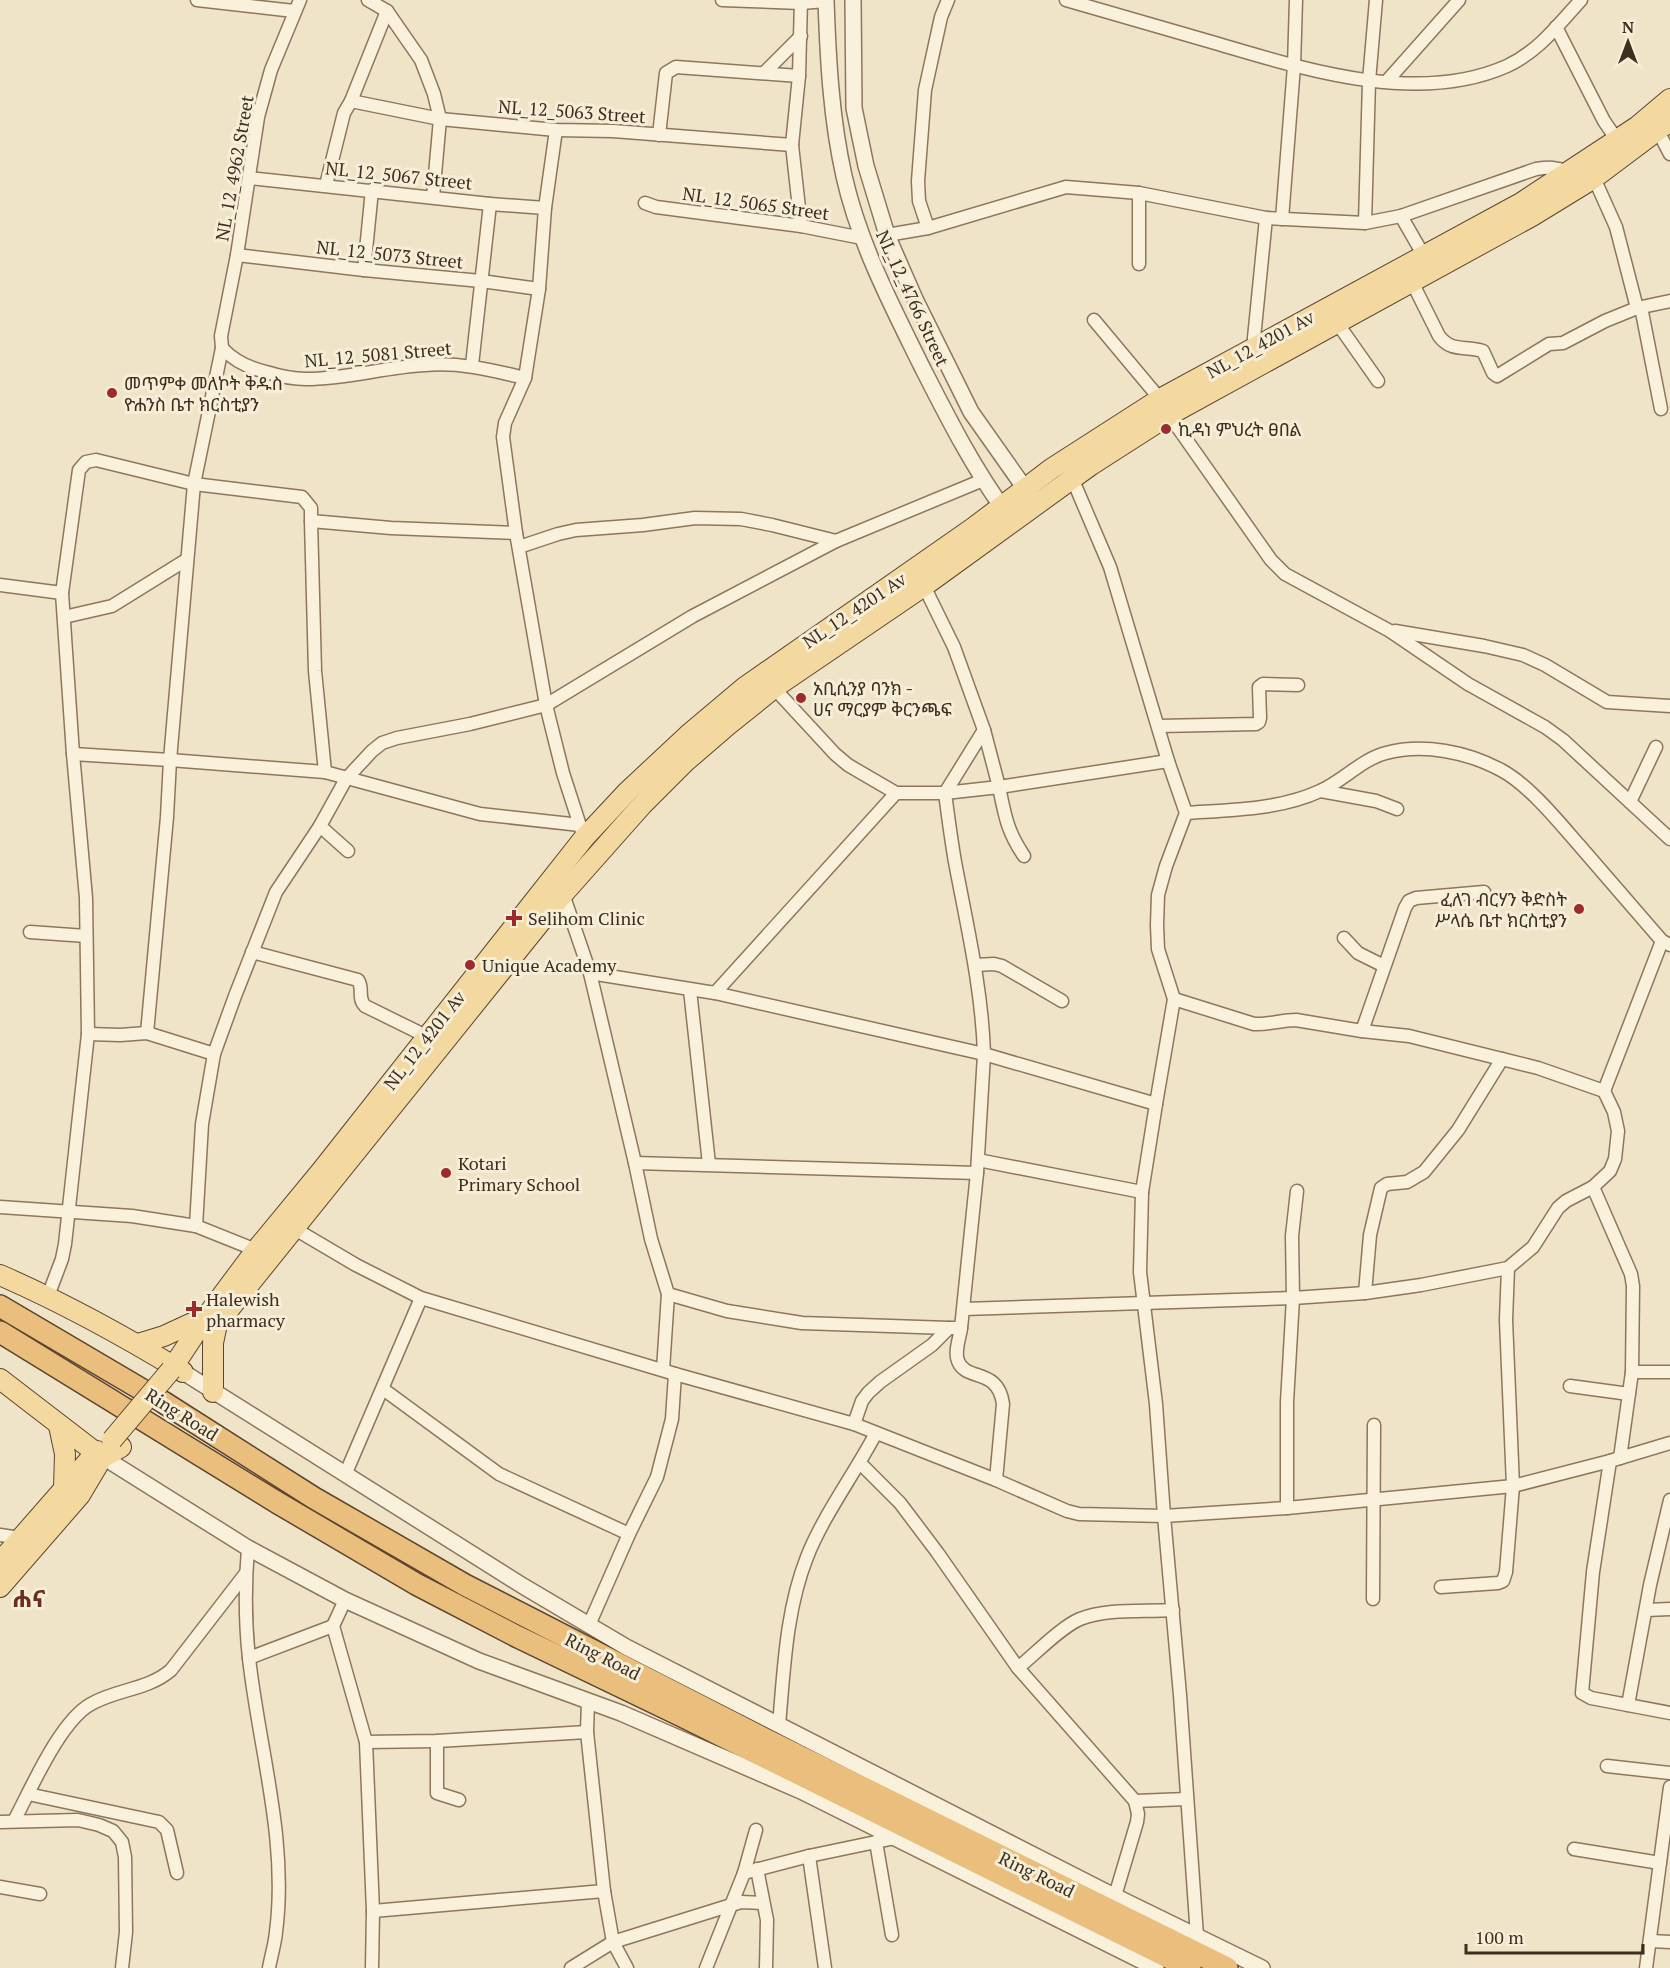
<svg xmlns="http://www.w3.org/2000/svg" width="1670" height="1968" font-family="'PT Serif','Noto Sans Ethiopic',serif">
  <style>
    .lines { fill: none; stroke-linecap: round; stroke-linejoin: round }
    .minor-casing { stroke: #8d765c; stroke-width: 15 }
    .tertiary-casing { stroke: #8d765c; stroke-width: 18 }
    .primary-casing { stroke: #5b4430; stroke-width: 22 }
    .trunk-casing { stroke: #5b4430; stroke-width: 24 }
    .minor { stroke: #faf1dc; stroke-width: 12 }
    .tertiary { stroke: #faf1dc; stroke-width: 15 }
    .primary { stroke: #f3d9a0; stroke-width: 20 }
    .trunk { stroke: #eabe7c; stroke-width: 21 }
    .primary-bridge-casing { stroke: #5b4430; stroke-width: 22; stroke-linecap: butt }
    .primary-bridge { stroke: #f3d9a0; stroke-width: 20 }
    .poi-dot { fill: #9e2a2b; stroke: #f7eed8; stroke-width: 2 }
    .labels { text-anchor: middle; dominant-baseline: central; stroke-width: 6; stroke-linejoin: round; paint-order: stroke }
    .street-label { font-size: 18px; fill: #3d2e20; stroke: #f7eed8 }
    .poi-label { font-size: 18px; fill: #3d2e20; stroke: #f7eed8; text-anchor: start }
    .district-label { font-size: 24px; font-weight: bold; fill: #6b2e1e; stroke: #f7eed8 }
  </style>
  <rect width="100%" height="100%" fill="#f0e4c8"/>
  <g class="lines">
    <defs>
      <g id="minor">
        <polyline points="197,0 294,11"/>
        <polyline points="368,0 387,11 421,60 434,94 440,119 433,197"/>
        <polyline points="722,0 801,3 826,1"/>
        <polyline points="801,0 799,76 792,145 801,226"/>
        <path d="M1066 0C1116 14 1165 29 1215 43 1304 69 1417 106 1507 66 1539 51 1558 25 1581 0"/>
        <polyline points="1556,27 1604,121 1617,140"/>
        <polyline points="764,73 801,36"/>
        <polyline points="1387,81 1459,0"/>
        <polyline points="351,101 440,119 556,130 613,131 792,145"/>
        <polyline points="556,130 545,208 539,289 525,378 505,423 503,437 516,533 546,705 563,773 584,838"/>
        <polyline points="1658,131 1670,154"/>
        <polyline points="659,135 666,73 676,67 799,76"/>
        <polyline points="249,178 490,204 545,208"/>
        <polyline points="1594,178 1616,227 1637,308"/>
        <polyline points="326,185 344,113 351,101 387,11"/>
        <polyline points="645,203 656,207 801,226 862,238"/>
        <polyline points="1401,216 1424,256"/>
        <polyline points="1282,219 1294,66 1296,0"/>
        <polyline points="1365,223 1369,81 1376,0"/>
        <polyline points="928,228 919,201 918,181 925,90 941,17 948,0"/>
        <path d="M887 235 928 228 1066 187 1139 193 1266 218 1365 223 1401 216 1536 169C1549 167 1557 167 1568 172"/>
        <polyline points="237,255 364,270 481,281 539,289"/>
        <polyline points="1139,264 1139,193"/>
        <polyline points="364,270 372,190"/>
        <path d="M1412 282 1439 336C1452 353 1465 345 1483 351L1493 373 1497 376 1549 344 1563 343 1605 321 1637 308 1670 301"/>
        <polyline points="1641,307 1661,409"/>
        <polyline points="1094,320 1160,399"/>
        <polyline points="1338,324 1378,381"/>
        <path d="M222 348C234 361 249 368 266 372 279 376 293 379 306 379 347 379 385 367 425 365 461 362 491 370 525 378"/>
        <polyline points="1253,348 1266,218"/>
        <polyline points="472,365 490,204"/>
        <polyline points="1169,415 1271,560 1285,574 1390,631 1468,684 1545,727 1563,740 1670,839"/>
        <polyline points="311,521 315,671 325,772"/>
        <polyline points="519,547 558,534 576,530 643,525 695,518 741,519 772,525 836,541 983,480"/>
        <polyline points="0,585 62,593"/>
        <polyline points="924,586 954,647 984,730 945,793"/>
        <polyline points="64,617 112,606 186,560"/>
        <polyline points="1395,631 1484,646 1523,655 1545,665 1607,702 1670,706"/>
        <path d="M774 688 835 754 848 765 896 793H945C948 816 951 839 955 862 967 926 982 989 984 1054L1156 1104 1142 1192 1140 1272 1156 1404 1164 1516 1287 1508 1513 1486 1610 1461 1670 1443"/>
        <polyline points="1159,726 1256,724 1259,722 1260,718 1259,687 1263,684 1298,685"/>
        <polyline points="984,730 999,787 1168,761"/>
        <polyline points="73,754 170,760 325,772 480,814 580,825"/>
        <polyline points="1321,791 1376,801 1397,809"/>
        <path d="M945 793 999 787C1005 816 1007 831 1024 856"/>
        <polyline points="1630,802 1656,747"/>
        <path d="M1186 813C1230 810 1279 810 1320 791 1343 781 1362 759 1386 753 1424 743 1467 752 1501 770 1529 785 1558 821 1579 845 1607 877 1634 909 1662 941"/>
        <polyline points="320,826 348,851"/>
        <polyline points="563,894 590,973 635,1163 651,1239 668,1294 727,1311 802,1323 949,1328"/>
        <polyline points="30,932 86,936"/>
        <polyline points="1344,938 1358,953 1384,966"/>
        <path d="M252 952 358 980C364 989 357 998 365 1006L426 1036"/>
        <polyline points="975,965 994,964 1002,966 1062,1001"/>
        <polyline points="590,973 715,993 984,1054 977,1173 961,1328 949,1328 932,1345 880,1382 868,1393 862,1401 854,1424"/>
        <polyline points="690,990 709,1164"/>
        <polyline points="715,993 896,793"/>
        <polyline points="1362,1031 1405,908 1409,901 1416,898 1484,892"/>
        <polyline points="147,1033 167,817 170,760 194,484 222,348 221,336 237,255 258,117 271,70 300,0"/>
        <polyline points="88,1034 120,1035 147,1033 214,1054"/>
        <polyline points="1604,1091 1662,941 1670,945"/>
        <polyline points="1156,1104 1174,999"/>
        <polyline points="978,1160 1142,1192"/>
        <polyline points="635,1163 977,1173"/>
        <polyline points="1593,1187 1631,1274 1633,1286 1632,1372 1620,1458"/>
        <polyline points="0,1207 132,1216 196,1226 256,1250"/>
        <polyline points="196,1226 202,1124 214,1054 235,996 276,892 320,826 346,779 372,751 382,743 397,738 470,724 546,705 693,616 836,541"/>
        <polyline points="295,1229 356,1265 421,1298 675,1374 854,1424 996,1480 1067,1511 1079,1514 1164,1516 1180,1695 1197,1936"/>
        <polyline points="1365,1293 1370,1235 1381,1188 1387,1184 1407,1182 1424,1172 1458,1130 1502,1059"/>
        <polyline points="48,1296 62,1259 65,1244 88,1034 86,898 73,754 62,593 79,470 86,462 96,460 194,484 302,497 311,508 311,521 391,528 516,533"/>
        <path d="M964 1309 1293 1298 1365 1293 1421 1285 1508 1268 1533 1247 1558 1208 1566 1201 1593 1187 1610 1171 1615 1159 1618 1131 1614 1112 1604 1091 1538 1068 1409 1036 1362 1031 1296 1020C1281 1020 1268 1025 1254 1024L1174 999 1158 949 1157 925 1158 895 1166 866 1186 813 1168 761 1110 567 1072 478"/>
        <path d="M961 1328C960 1337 954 1351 958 1361 966 1382 998 1367 1003 1404L996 1480"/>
        <polyline points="663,1370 668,1294"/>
        <polyline points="1632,1372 1670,1372"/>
        <polyline points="1570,1386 1629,1394"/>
        <polyline points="383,1389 499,1474 629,1534"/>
        <polyline points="1610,1461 1593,1572 1582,1693 1591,1698 1670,1713"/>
        <polyline points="860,1463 900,1503 937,1552 1018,1668 1135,1801 1138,1814 1137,1822 1115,1896"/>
        <polyline points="345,1475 421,1298"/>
        <polyline points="1287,1508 1287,1402 1293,1298 1292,1236 1297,1191"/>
        <polyline points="0,1535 20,1538"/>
        <path d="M248 1548C245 1584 245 1622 249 1658 259 1749 288 1840 276 1932 275 1944 271 1956 269 1968"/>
        <polyline points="1441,1587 1498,1583 1503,1581 1506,1572 1513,1486 1506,1320 1508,1268"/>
        <polyline points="1373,1599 1374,1425"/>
        <polyline points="345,1600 333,1626 366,1742 373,1911 372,1968"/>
        <polyline points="1646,1610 1670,1609"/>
        <polyline points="589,1625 629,1534 657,1477 672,1419 675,1374"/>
        <polyline points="249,1658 333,1626"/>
        <path d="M1018 1668C1035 1654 1061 1627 1080 1619 1108 1608 1143 1612 1173 1610"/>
        <polyline points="588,1701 587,1732 604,1891 613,1942 627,1968"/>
        <polyline points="1628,1705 1650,1585 1670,1500"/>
        <path d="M779 1725C784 1669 786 1610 807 1557 823 1516 855 1473 876 1433"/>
        <polyline points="437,1741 437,1793 459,1800"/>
        <polyline points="366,1742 437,1741 587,1732"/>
        <polyline points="1607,1766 1670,1773"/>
        <polyline points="28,1794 159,1822 167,1830 177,1873"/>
        <polyline points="1135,1801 1187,1799"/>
        <path d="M14 1821C31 1789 60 1721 91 1704 117 1689 148 1690 171 1670L246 1573"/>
        <polyline points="0,1822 78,1820 99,1825 113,1831 122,1842 125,1857 126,1932 122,1968"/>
        <polyline points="876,1842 892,1935"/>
        <polyline points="1574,1849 1660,1863"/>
        <polyline points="809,1856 825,1968"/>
        <polyline points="757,1869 767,1920 766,1968"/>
        <polyline points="744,1873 756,1830"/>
        <polyline points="0,1887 40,1894"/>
        <polyline points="373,1911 604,1891"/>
        <polyline points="1651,1941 1670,1942"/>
        <polyline points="571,1968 613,1942 741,1902 763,1903"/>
        <polyline points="706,1968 744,1873 809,1856 895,1838"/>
        <polyline points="1646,1968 1670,1787"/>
      </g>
      <g id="tertiary">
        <path d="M826 0C828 59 831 118 844 176 859 243 891 304 921 365 947 416 973 468 1007 514"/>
        <polyline points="853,0 854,108 866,166 887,235 915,299 971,412 1031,497"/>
        <polyline points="183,1372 523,1586 626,1647 1102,1890 1262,1968"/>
        <polyline points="95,1452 248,1548 345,1600 479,1661 621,1713 801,1791 1156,1968"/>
      </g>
      <g id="primary">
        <path d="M0 1275C64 1303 124 1336 183 1372"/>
        <polyline points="210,1333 563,894 642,805 685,762 728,725 774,688 924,586 1091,465 1169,415 1532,216 1594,178 1670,121"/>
        <polyline points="138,1344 164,1336 203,1318"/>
        <polyline points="171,1370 206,1317 256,1250 322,1170 584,838 627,792 688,735 745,687 973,528 1051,469 1160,399 1521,203 1638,126 1670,99"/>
        <polyline points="0,1379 95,1452"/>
        <polyline points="213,1392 213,1343 217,1324"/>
        <polyline points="59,1426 65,1454 64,1488"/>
        <polyline points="0,1562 97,1451"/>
        <polyline points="0,1587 80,1495 102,1458 121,1447"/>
      </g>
      <g id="trunk">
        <polyline points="0,1306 163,1402 314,1498 465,1585 765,1739 1227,1968"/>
        <polyline points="0,1332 278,1503 416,1584 518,1637 682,1716 1190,1968"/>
      </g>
    </defs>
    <use href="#minor" class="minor-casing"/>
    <use href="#tertiary" class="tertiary-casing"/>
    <use href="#primary" class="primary-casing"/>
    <use href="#trunk" class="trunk-casing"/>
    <use href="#minor" class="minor"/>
    <use href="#tertiary" class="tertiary"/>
    <use href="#primary" class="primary"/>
    <use href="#trunk" class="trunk"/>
    <defs>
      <polyline id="primary-bridge" points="112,1440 171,1370"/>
    </defs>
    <use href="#primary-bridge" class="primary-bridge-casing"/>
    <use href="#primary-bridge" class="primary-bridge"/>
  </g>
  <g class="poi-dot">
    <circle cx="112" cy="393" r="6"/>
    <circle cx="1166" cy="429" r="6"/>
    <circle cx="801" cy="698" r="6"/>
    <circle cx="1579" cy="909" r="6"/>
    <path d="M511 909h6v6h6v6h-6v6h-6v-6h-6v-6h6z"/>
    <circle cx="470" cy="965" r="6"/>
    <circle cx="446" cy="1173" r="6"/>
    <path d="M191 1300h6v6h6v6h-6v6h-6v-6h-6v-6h6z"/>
  </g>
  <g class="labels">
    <g class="street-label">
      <text transform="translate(572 111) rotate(4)">NL_12_5063 Street</text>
      <text transform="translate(234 168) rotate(-80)">NL_12_4962 Street</text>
      <text transform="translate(399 175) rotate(6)">NL_12_5067 Street</text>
      <text transform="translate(756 203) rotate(8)">NL_12_5065 Street</text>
      <text transform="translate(390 254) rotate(6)">NL_12_5073 Street</text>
      <text transform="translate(913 298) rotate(65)">NL_12_4766 Street</text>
      <text transform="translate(1260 344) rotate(-29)">NL_12_4201 Av</text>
      <text transform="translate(378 354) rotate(-5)">NL_12_5081 Street</text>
      <text transform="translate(854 610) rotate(-34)">NL_12_4201 Av</text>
      <text transform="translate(424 1040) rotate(-52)">NL_12_4201 Av</text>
      <text transform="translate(182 1414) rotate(32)">Ring Road</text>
      <text transform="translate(603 1656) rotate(27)">Ring Road</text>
      <text transform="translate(1037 1874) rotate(26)">Ring Road</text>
    </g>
    <g class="poi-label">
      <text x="124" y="383">መጥምቀ መለኮት ቅዱስ<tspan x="124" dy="21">ዮሐንስ ቤተ ክርስቲያን</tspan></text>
      <text x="1178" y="429">ኪዳነ ምህረት ፀበል</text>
      <text x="813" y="688">አቢሲንያ ባንክ -<tspan x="813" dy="21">ሀና ማርያም ቅርንጫፍ</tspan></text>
      <text x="1567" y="899" text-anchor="end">ፈለገ ብርሃን ቅድስት<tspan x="1567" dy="21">ሥላሴ ቤተ ክርስቲያን</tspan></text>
      <text x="528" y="918">Selihom Clinic</text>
      <text x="482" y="965">Unique Academy</text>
      <text x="458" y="1163">Kotari<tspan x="458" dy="21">Primary School</tspan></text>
      <text x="206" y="1299">Halewish<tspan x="206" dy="21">pharmacy</tspan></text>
    </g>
    <g class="district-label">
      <text x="29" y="1598">ሐና</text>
    </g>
  </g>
  <g transform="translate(1628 42)" stroke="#f7eed8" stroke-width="4.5" paint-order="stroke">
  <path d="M0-4.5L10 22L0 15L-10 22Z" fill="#3d2e20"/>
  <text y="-9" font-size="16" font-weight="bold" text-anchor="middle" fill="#3d2e20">N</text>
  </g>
  <path d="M1466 1944v9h177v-9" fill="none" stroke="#3d2e20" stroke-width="3"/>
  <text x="1475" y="1944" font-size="18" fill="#3d2e20" stroke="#f7eed8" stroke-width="4.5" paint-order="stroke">100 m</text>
</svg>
